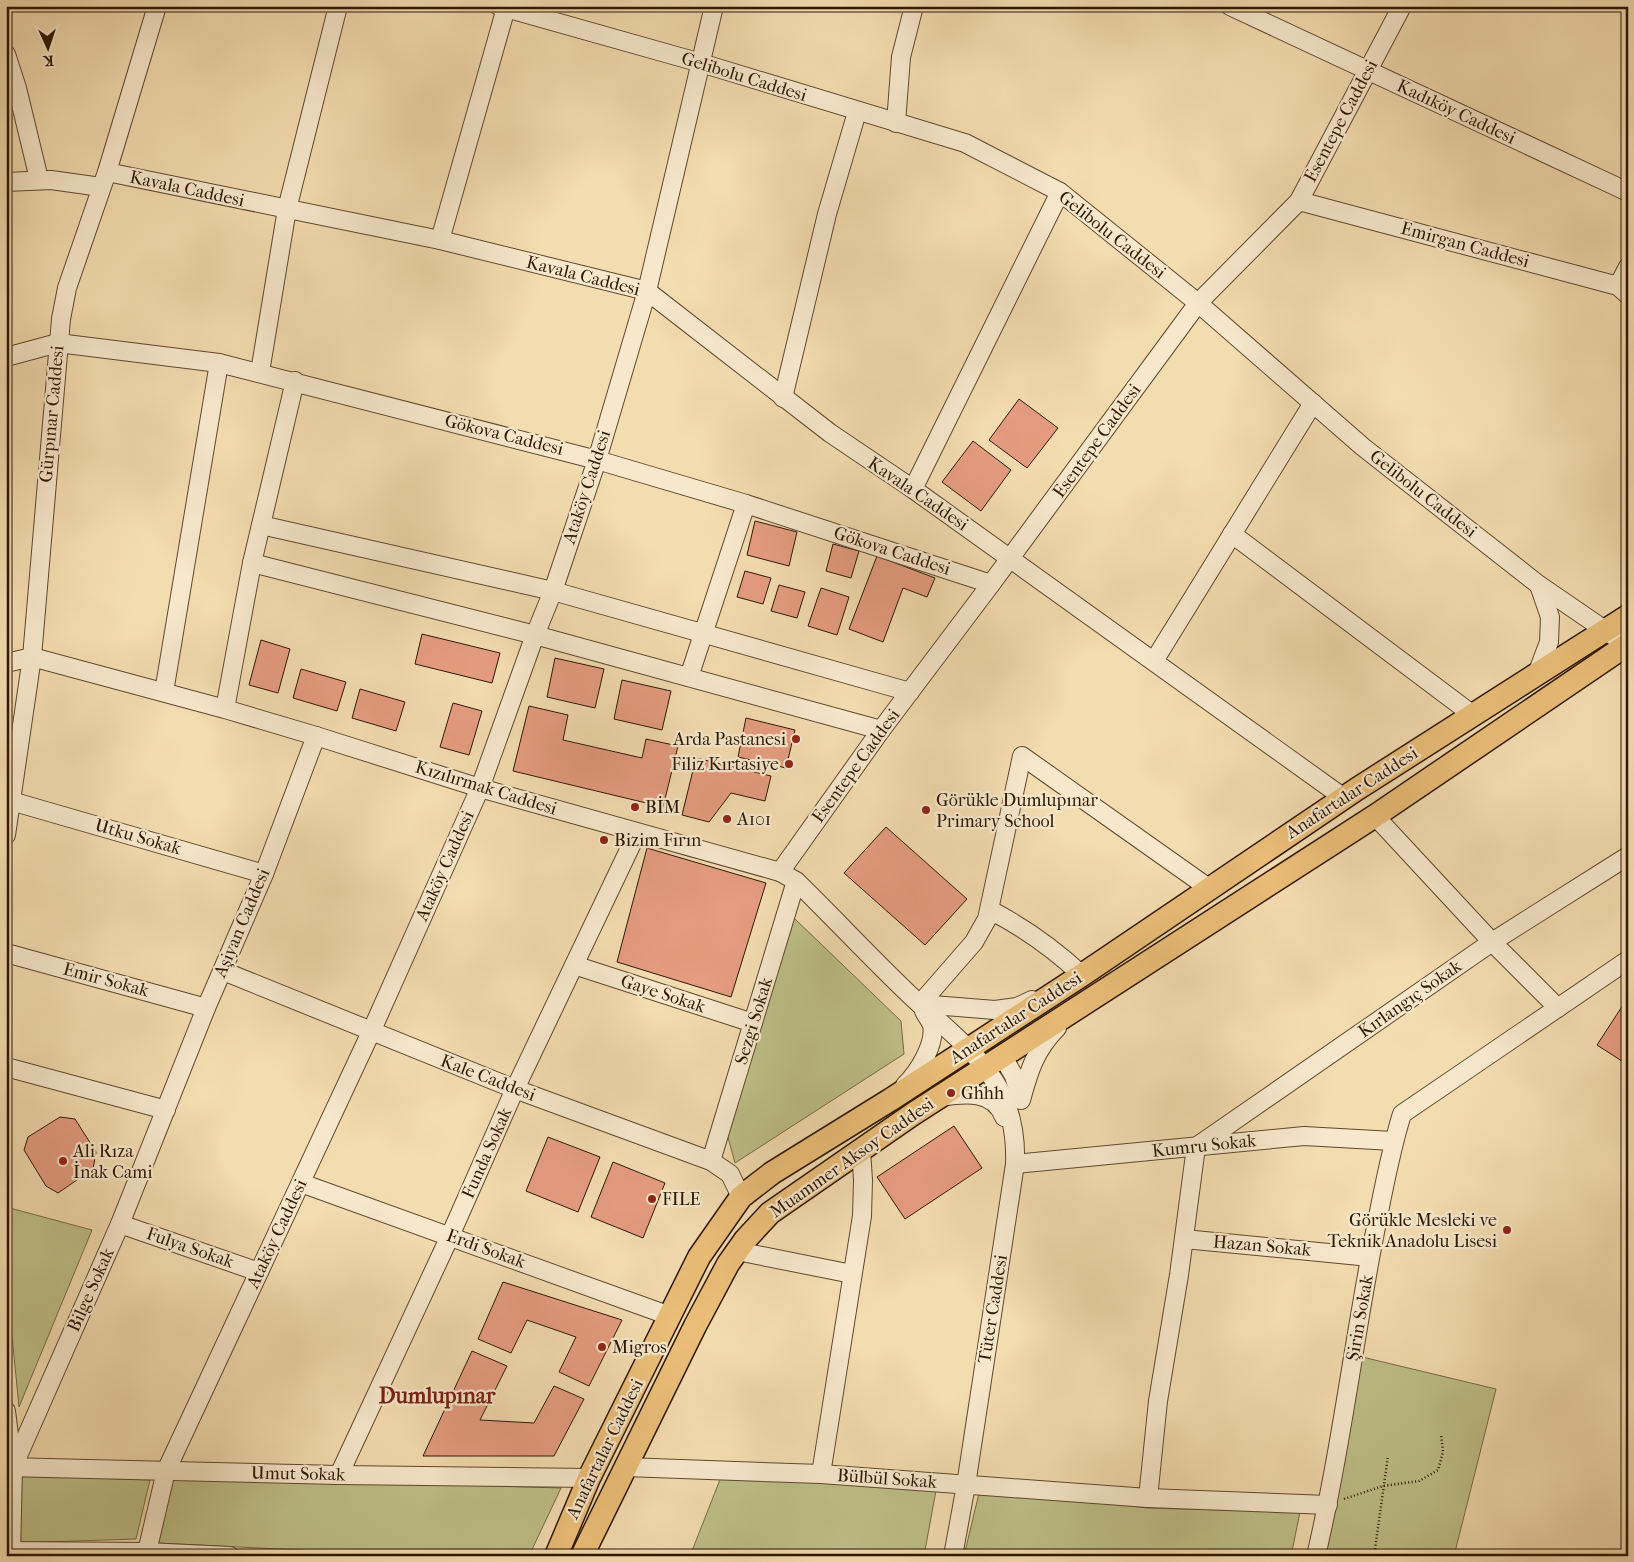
<svg xmlns="http://www.w3.org/2000/svg" width="1634" height="1562" font-family="'IM FELL French Canon',serif">
  <style>
    .green { fill: #bebf88; stroke: #766b46 }
    .building { fill: #e59c80; stroke: #2e1703 }
    .lines { fill: none; stroke-linecap: round; stroke-linejoin: round }
    .minor-casing { stroke: #5f482e; stroke-width: 20 }
    .major-casing { stroke: #2e1703; stroke-width: 25 }
    .path { stroke: #2e1703; stroke-width: 2.5; stroke-dasharray: 1 2.5; stroke-linecap: butt }
    .minor { stroke: #f7e8cc; stroke-width: 18 }
    .major { stroke: #eabe78; stroke-width: 22 }
    .poi-dot { fill: #8f2418; stroke: #f7e8cc; stroke-width: 2 }
    .labels { text-anchor: middle; dominant-baseline: central; stroke-width: 4.5; stroke-linejoin: round; paint-order: stroke }
    .street-label { font-size: 18px; fill: #2e1703; stroke: #f7e8cc }
    .poi-label { font-size: 18px; fill: #2e1703; stroke: #f7e8cc; text-anchor: start }
    .district-label { font-size: 22px; font-weight: bold; fill: #7a1f14; stroke: #f7e8cc }
  </style>
  <rect width="100%" height="100%" fill="#f3dcb0"/>
  <filter id="stains"><feTurbulence type="fractalNoise" baseFrequency=".004" numOctaves="4"/><feColorMatrix values="0 0 0 0 .2 0 0 0 0 .09 0 0 0 0 .02 0 0 0 .5 -.17"/></filter>
  <radialGradient id="worn" r=".72"><stop offset=".6" stop-color="#630" stop-opacity="0"/><stop offset="1" stop-color="#630" stop-opacity=".3"/></radialGradient>
  <g class="green">
    <polygon points="794,918 901,1021 904,1054 735,1163 726,1130"/>
    <polygon points="6,1207 92,1230 19,1407 6,1275"/>
    <polygon points="1358,1356 1496,1389 1454,1556 1324,1556 1336,1509"/>
    <polygon points="19,1475 150,1480 136,1539 15,1543"/>
    <polygon points="173,1477 561,1488 529,1556 423,1556 156,1543"/>
    <polygon points="721,1477 937,1485 924,1556 690,1556"/>
    <polygon points="980,1489 1147,1508 1300,1512 1291,1556 964,1556"/>
  </g>
  <g class="building">
    <polygon points="1019,399 1058,428 1027,468 989,440"/>
    <polygon points="973,441 1011,470 981,511 942,482"/>
    <polygon points="755,521 797,532 789,566 747,555"/>
    <polygon points="833,544 859,551 851,578 826,571"/>
    <polygon points="877,556 935,578 927,597 903,588 883,642 849,629"/>
    <polygon points="745,571 771,578 763,604 737,597"/>
    <polygon points="779,585 805,592 797,618 771,611"/>
    <polygon points="821,588 849,597 837,635 808,626"/>
    <polygon points="422,634 500,653 492,683 415,664"/>
    <polygon points="261,640 290,649 278,693 249,685"/>
    <polygon points="555,658 604,669 595,708 547,697"/>
    <polygon points="301,669 346,682 337,711 293,698"/>
    <polygon points="622,680 671,691 662,730 614,719"/>
    <polygon points="360,689 405,702 396,731 352,718"/>
    <polygon points="453,703 482,711 469,755 440,747"/>
    <polygon points="529,706 568,715 563,740 642,758 646,739 678,746 663,807 513,771"/>
    <polygon points="746,718 795,730 786,768 738,757"/>
    <polygon points="696,758 771,776 765,801 731,793 709,822 682,815"/>
    <polygon points="886,827 967,899 925,945 844,873"/>
    <polygon points="647,848 766,883 731,997 617,962"/>
    <polygon points="1625,1002 1628,1004 1628,1065 1597,1045"/>
    <polygon points="60,1117 75,1119 96,1152 93,1169 58,1193 46,1186 24,1150 28,1137"/>
    <polygon points="954,1126 982,1168 905,1219 877,1177"/>
    <polygon points="548,1137 600,1157 578,1212 526,1191"/>
    <polygon points="613,1162 665,1183 643,1238 591,1217"/>
    <polygon points="503,1282 622,1320 589,1386 559,1372 576,1337 527,1320 511,1353 478,1339"/>
    <polygon points="472,1351 507,1366 480,1420 534,1423 554,1386 584,1399 554,1456 423,1456"/>
  </g>
  <g class="lines">
    <defs>
      <g id="minor">
        <polyline points="499,6 701,63 965,143 1060,192 1198,303 1363,447 1539,585 1615,637"/>
        <polyline points="1230,6 1628,192"/>
        <polyline points="6,54 17,88 39,179"/>
        <polyline points="896,123 901,57 914,6"/>
        <polyline points="107,172 440,240 647,291 830,433 913,489 1344,798"/>
        <polyline points="6,182 51,180 101,187"/>
        <polyline points="1299,201 1618,286 1628,295"/>
        <polyline points="440,240 506,8"/>
        <polyline points="1618,286 1628,267"/>
        <polyline points="6,357 58,343 219,363 597,460 746,504 991,584"/>
        <polyline points="260,372 287,209 338,6"/>
        <polyline points="783,398 827,214 857,112"/>
        <polyline points="913,489 1060,192"/>
        <polyline points="261,525 553,591 910,692"/>
        <polyline points="1232,534 1473,715"/>
        <polyline points="252,563 535,635 881,730"/>
        <polyline points="1154,661 1313,403"/>
        <path d="M6 663 32 657 225 709 316 736 480 788 780 872 796 881C835 919 872 959 912 997 942 1025 977 1051 998 1087 1012 1111 1016 1137 1015 1164L966 1485 953 1556"/>
        <polyline points="1537,674 1549,642 1550,617 1539,585"/>
        <polyline points="689,677 746,504"/>
        <polyline points="164,692 219,363"/>
        <polyline points="225,709 252,563 295,381"/>
        <polyline points="11,801 264,874"/>
        <polyline points="1375,816 1492,942 1558,1008"/>
        <polyline points="6,835 32,657 61,319 67,288 107,172 157,6"/>
        <polyline points="780,872 881,730 991,584 1198,303 1299,201 1402,6"/>
        <path d="M990 910C1025 928 1054 949 1082 975L1071 981"/>
        <polyline points="6,953 206,1008"/>
        <polyline points="574,965 753,1023"/>
        <polyline points="223,971 515,1089 711,1161 730,1174 741,1197"/>
        <polyline points="920,1004 974,942 987,919 1022,756 1210,889"/>
        <polyline points="920,1004 995,1010 1017,1007 1032,1000"/>
        <polyline points="1003,1057 1014,1076 1021,1098"/>
        <polyline points="6,1067 166,1110"/>
        <path d="M905 1085C918 1073 936 1044 932 1025 930 1020 926 1015 924 1011"/>
        <path d="M941 1097C965 1093 994 1090 1004 1117"/>
        <path d="M1021 1100C1029 1071 1035 1050 1057 1028"/>
        <polyline points="711,1161 796,881"/>
        <polyline points="1015,1164 1304,1136 1393,1141"/>
        <polyline points="301,1183 670,1316"/>
        <polyline points="120,1224 259,1272"/>
        <polyline points="1184,1239 1370,1257"/>
        <polyline points="737,1251 852,1274"/>
        <polyline points="6,1411 13,1467 11,1556"/>
        <polyline points="6,1467 339,1475 589,1478"/>
        <polyline points="13,1467 120,1224 206,1008 264,874 316,736"/>
        <polyline points="625,1467 821,1474 1148,1498 1328,1505"/>
        <polyline points="821,1474 862,1216 863,1180 861,1150"/>
        <polyline points="339,1475 450,1236 515,1089 637,833"/>
        <polyline points="1148,1498 1158,1401 1179,1275 1196,1147 1492,942 1628,856"/>
        <polyline points="6,1551 146,1552 230,1556"/>
        <polyline points="146,1556 166,1471 371,1032 480,788 535,635 553,591 597,460 647,291 714,6"/>
        <path d="M1316 1556C1341 1449 1354 1339 1375 1232 1383 1192 1390 1152 1402 1114L1628 960"/>
      </g>
      <g id="major">
        <polyline points="556,1556 589,1478 699,1257 741,1197 772,1173 890,1100 1082,975 1357,789 1628,616"/>
        <polyline points="582,1556 695,1326 728,1264 745,1240 770,1213 913,1114 1375,816 1628,644"/>
      </g>
    </defs>
    <use href="#minor" class="minor-casing"/>
    <use href="#major" class="major-casing"/>
    <g class="path">
      <polyline points="1344,1499 1383,1486 1419,1481 1438,1470 1443,1452 1441,1434"/>
      <polyline points="1374,1556 1388,1456"/>
    </g>
    <use href="#minor" class="minor"/>
    <use href="#major" class="major"/>
  </g>
  <g class="poi-dot">
    <circle cx="796" cy="739" r="5"/>
    <circle cx="789" cy="764" r="5"/>
    <circle cx="635" cy="807" r="5"/>
    <circle cx="926" cy="810" r="5"/>
    <circle cx="727" cy="819" r="5"/>
    <circle cx="604" cy="840" r="5"/>
    <circle cx="951" cy="1093" r="5"/>
    <circle cx="63" cy="1161" r="5"/>
    <circle cx="652" cy="1199" r="5"/>
    <circle cx="1507" cy="1230" r="5"/>
    <circle cx="602" cy="1347" r="5"/>
  </g>
  <g class="labels">
    <g class="street-label">
      <text transform="translate(744 77) rotate(17)">Gelibolu Caddesi</text>
      <text transform="translate(1456 112) rotate(25)">Kadıköy Caddesi</text>
      <text transform="translate(1341 121) rotate(-62)">Esentepe Caddesi</text>
      <text transform="translate(187 189) rotate(12)">Kavala Caddesi</text>
      <text transform="translate(1112 235) rotate(38)">Gelibolu Caddesi</text>
      <text transform="translate(1465 245) rotate(15)">Emirgan Caddesi</text>
      <text transform="translate(583 276) rotate(14)">Kavala Caddesi</text>
      <text transform="translate(52 414) rotate(-85)">Gürpınar Caddesi</text>
      <text transform="translate(504 435) rotate(14)">Gökova Caddesi</text>
      <text transform="translate(1097 441) rotate(-54)">Esentepe Caddesi</text>
      <text transform="translate(587 487) rotate(-72)">Ataköy Caddesi</text>
      <text transform="translate(918 494) rotate(34)">Kavala Caddesi</text>
      <text transform="translate(1423 494) rotate(38)">Gelibolu Caddesi</text>
      <text transform="translate(892 551) rotate(18)">Gökova Caddesi</text>
      <text transform="translate(856 766) rotate(-54)">Esentepe Caddesi</text>
      <text transform="translate(486 788) rotate(17)">Kızılırmak Caddesi</text>
      <text transform="translate(1352 793) rotate(-33)">Anafartalar Caddesi</text>
      <text transform="translate(138 837) rotate(16)">Utku Sokak</text>
      <text transform="translate(445 866) rotate(-66)">Ataköy Caddesi</text>
      <text transform="translate(242 923) rotate(-67)">Aşiyan Caddesi</text>
      <text transform="translate(106 980) rotate(15)">Emir Sokak</text>
      <text transform="translate(663 994) rotate(18)">Gaye Sokak</text>
      <text transform="translate(1410 999) rotate(-35)">Kırlangıç Sokak</text>
      <text transform="translate(1016 1018) rotate(-33)">Anafartalar Caddesi</text>
      <text transform="translate(754 1021) rotate(-73)">Sezgi Sokak</text>
      <text transform="translate(488 1078) rotate(21)">Kale Caddesi</text>
      <text transform="translate(1204 1146) rotate(-6)">Kumru Sokak</text>
      <text transform="translate(487 1153) rotate(-66)">Funda Sokak</text>
      <text transform="translate(852 1158) rotate(-35)">Muammer Aksoy Caddesi</text>
      <text transform="translate(277 1234) rotate(-65)">Ataköy Caddesi</text>
      <text transform="translate(1262 1246) rotate(5)">Hazan Sokak</text>
      <text transform="translate(190 1248) rotate(19)">Fulya Sokak</text>
      <text transform="translate(486 1249) rotate(20)">Erdi Sokak</text>
      <text transform="translate(91 1290) rotate(-66)">Bilge Sokak</text>
      <text transform="translate(993 1309) rotate(-81)">Tüter Caddesi</text>
      <text transform="translate(1360 1318) rotate(-80)">Şirin Sokak</text>
      <text transform="translate(605 1449) rotate(-64)">Anafartalar Caddesi</text>
      <text transform="translate(298 1474) rotate(1)">Umut Sokak</text>
      <text transform="translate(887 1479) rotate(4)">Bülbül Sokak</text>
    </g>
    <g class="poi-label">
      <text x="786" y="739" text-anchor="end">Arda Pastanesi</text>
      <text x="779" y="764" text-anchor="end">Filiz Kırtasiye</text>
      <text x="936" y="800">Görükle Dumlupınar<tspan x="936" dy="21">Primary School</tspan></text>
      <text x="645" y="807">BİM</text>
      <text x="737" y="819">A101</text>
      <text x="614" y="840">Bizim Fırın</text>
      <text x="961" y="1093">Ghhh</text>
      <text x="73" y="1151">Ali Rıza<tspan x="73" dy="21">İnak Cami</tspan></text>
      <text x="662" y="1199">FILE</text>
      <text x="1497" y="1220" text-anchor="end">Görükle Mesleki ve<tspan x="1497" dy="21">Teknik Anadolu Lisesi</tspan></text>
      <text x="612" y="1347">Migros</text>
    </g>
    <g class="district-label">
      <text x="437" y="1396">Dumlupınar</text>
    </g>
  </g>
  <rect width="1634" height="1562" fill="none" stroke="#f3dcb0" stroke-width="25"/>
  <rect x="8" y="8" width="1619" height="1547" fill="none" stroke="#2e1703" stroke-width="2.5"/>
  <rect x="12" y="12" width="1609" height="1537" fill="none" stroke="#2e1703"/>
  <g transform="translate(48 48) rotate(177)" stroke="#f7e8cc" stroke-width="4" paint-order="stroke">
  <path d="M0-4L9 19L0 12L-9 19Z" fill="#2e1703"/>
  <text y="-8" font-size="14" font-weight="bold" text-anchor="middle" fill="#2e1703">K</text>
  </g>
  <rect width="100%" height="100%" filter="url(#stains)"/>
  <rect width="100%" height="100%" fill="url(#worn)"/>
</svg>
